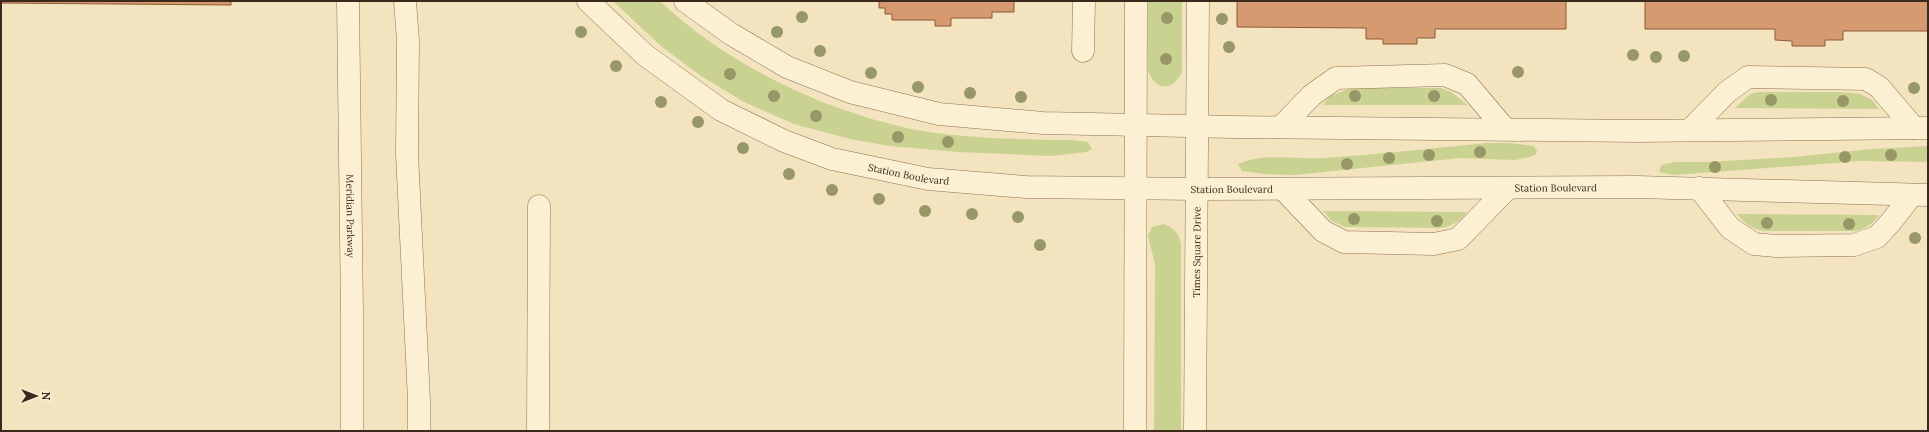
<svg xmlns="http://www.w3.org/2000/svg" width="1929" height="432" font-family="Lora,serif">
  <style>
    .green { fill: #cad291 }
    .building { fill: #d59a6f; stroke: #8f5a38 }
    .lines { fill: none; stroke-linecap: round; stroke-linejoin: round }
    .minor-casing { stroke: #8d7254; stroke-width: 23 }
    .minor { stroke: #fcf0d2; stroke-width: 22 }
    .tree { fill: #979767 }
    .labels { text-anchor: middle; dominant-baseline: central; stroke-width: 3; stroke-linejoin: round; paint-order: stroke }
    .street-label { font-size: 10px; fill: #3b2a1b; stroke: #f9edce }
  </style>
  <rect width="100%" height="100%" fill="#f3e3be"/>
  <g class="green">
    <path d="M613 1H660C726 64 822 110 911 129 963 139 1018 139 1071 140L1088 142 1092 149 1087 152 1050 156 957 152 890 146 850 139 794 124 744 102 701 76 662 47Z"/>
    <path d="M1148 1H1182V72C1173 91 1156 92 1148 71Z"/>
    <polygon points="1351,88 1441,88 1451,92 1468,105 1323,105 1330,96"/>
    <polygon points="1759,92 1840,92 1860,94 1872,100 1879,109 1735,108 1750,94"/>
    <path d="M1487 143H1510L1534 146 1537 151 1536 154 1530 157 1515 160 1460 158 1294 175 1265 174 1242 171 1238 164C1266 152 1297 160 1326 158 1380 154 1433 148 1487 143Z"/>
    <polygon points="1928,146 1928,162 1861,161 1674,175 1659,172 1661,165 1675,162 1709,162 1794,157 1872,149"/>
    <path d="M1323 211 1467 212C1460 221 1454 225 1443 228L1345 227 1332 221Z"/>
    <path d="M1737 214 1879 215C1873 224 1866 228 1856 231H1764C1751 228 1745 224 1737 214Z"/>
    <path d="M1164 224C1174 229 1179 232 1181 244V431H1154L1155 264 1148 236 1152 227Z"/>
  </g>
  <g class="building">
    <polygon points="1,1 231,1 231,5 1,3"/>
    <polygon points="879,1 1014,1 1014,12 992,12 992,18 951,18 951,26 935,26 935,20 892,20 892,14 885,14 885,8 879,8"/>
    <polygon points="1237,1 1566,1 1566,29 1435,29 1435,38 1417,38 1417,44 1383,44 1383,39 1366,39 1366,28 1237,27"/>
    <polygon points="1645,1 1928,1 1928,31 1843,31 1843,40 1825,40 1825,46 1792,46 1792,41 1775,40 1775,29 1645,29"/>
  </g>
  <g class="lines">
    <defs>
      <g id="minor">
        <path id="s1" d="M348 1 352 314V431"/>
        <polyline points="405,1 408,41 407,154 419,400 419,431"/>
        <path id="s2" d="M588 1 645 55 721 110 784 141 832 159 928 179 1026 187 1197 189 1637 187 1928 195"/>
        <polyline points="685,1 731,34 787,67 850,92 939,114 1043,123 1234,127 1638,131 1928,128"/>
        <polyline points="1083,51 1084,1"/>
        <polyline points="1281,127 1312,95 1336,78 1445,75 1467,84 1505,129"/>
        <polyline points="1690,130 1727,92 1748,77 1866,79 1879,87 1914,128"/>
        <polyline points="1699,188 1730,228 1754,244 1776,246 1854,245 1877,237 1890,223 1912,195"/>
        <polyline points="1283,189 1323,231 1344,242 1434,244 1458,239 1508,188"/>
        <polyline points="538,431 539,206"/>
        <polyline points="1135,431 1136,1"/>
        <path id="s3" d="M1195 431 1198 1"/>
      </g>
    </defs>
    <use href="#minor" class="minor-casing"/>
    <use href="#minor" class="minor"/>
  </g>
  <g class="tree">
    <circle cx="802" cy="17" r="6"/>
    <circle cx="1167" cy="18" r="6"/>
    <circle cx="1222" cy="19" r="6"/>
    <circle cx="581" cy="32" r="6"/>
    <circle cx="777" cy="32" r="6"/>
    <circle cx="1229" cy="47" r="6"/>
    <circle cx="820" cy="51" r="6"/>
    <circle cx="1633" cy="55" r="6"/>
    <circle cx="1684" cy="56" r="6"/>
    <circle cx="1656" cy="57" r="6"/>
    <circle cx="1166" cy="59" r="6"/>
    <circle cx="616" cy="66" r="6"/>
    <circle cx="1518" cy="72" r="6"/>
    <circle cx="871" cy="73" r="6"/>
    <circle cx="730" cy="74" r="6"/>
    <circle cx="918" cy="87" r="6"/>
    <circle cx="1914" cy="88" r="6"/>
    <circle cx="970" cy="93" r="6"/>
    <circle cx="774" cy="96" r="6"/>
    <circle cx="1355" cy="96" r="6"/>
    <circle cx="1434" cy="96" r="6"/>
    <circle cx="1021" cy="97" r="6"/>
    <circle cx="1771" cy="100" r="6"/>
    <circle cx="1843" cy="101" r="6"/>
    <circle cx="661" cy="102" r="6"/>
    <circle cx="816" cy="116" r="6"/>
    <circle cx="698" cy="122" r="6"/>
    <circle cx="898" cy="137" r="6"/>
    <circle cx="948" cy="142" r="6"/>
    <circle cx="743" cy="148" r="6"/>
    <circle cx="1480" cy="152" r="6"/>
    <circle cx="1429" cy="155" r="6"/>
    <circle cx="1891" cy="155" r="6"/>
    <circle cx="1845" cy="157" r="6"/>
    <circle cx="1389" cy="158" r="6"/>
    <circle cx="1347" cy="164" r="6"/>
    <circle cx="1715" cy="167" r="6"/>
    <circle cx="789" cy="174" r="6"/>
    <circle cx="832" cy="190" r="6"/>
    <circle cx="879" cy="199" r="6"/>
    <circle cx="925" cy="211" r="6"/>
    <circle cx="972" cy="214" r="6"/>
    <circle cx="1018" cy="217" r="6"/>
    <circle cx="1354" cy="219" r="6"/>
    <circle cx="1437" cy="221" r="6"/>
    <circle cx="1767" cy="223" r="6"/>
    <circle cx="1849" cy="224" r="6"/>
    <circle cx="1915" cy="238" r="6"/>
    <circle cx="1040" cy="245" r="6"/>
  </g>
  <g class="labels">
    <g class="street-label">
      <text stroke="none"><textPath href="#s2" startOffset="372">Station Boulevard</textPath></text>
      <text stroke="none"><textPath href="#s2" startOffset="1020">Station Boulevard</textPath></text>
      <text stroke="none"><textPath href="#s2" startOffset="696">Station Boulevard</textPath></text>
      <text stroke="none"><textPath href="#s1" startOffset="215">Meridian Parkway</textPath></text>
      <text stroke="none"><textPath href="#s3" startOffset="179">Times Square Drive</textPath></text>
    </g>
  </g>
  <rect width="1929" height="432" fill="none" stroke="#3b2a1b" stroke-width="4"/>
  <g transform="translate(36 396) rotate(90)" stroke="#f9edce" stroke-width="3" paint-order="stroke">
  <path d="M0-3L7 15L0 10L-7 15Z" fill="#3b2a1b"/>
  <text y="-6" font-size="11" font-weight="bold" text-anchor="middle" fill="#3b2a1b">N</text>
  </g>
</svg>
